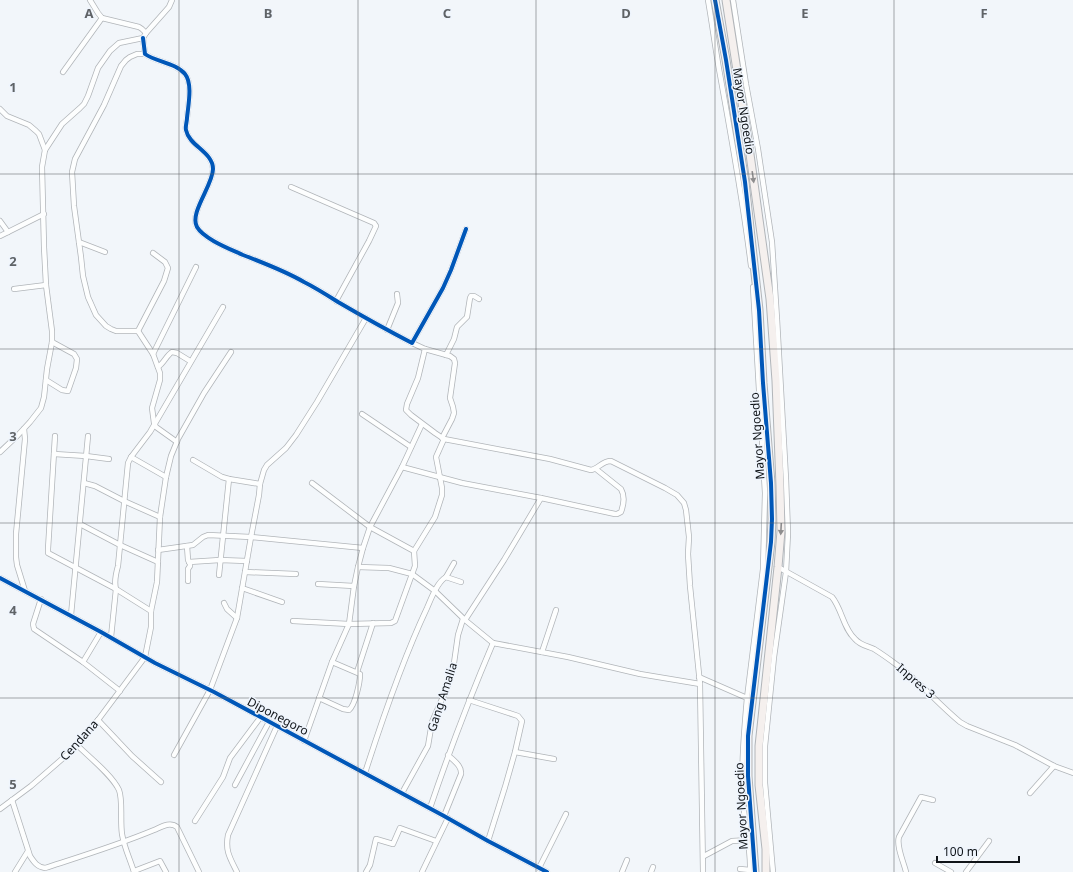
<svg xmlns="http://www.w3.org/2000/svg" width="1073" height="872" font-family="'Noto Sans',sans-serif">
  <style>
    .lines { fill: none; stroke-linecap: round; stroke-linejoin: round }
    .street-casing { stroke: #b1b5b9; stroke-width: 6 }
    .secondary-casing { stroke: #b1b5b9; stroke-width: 9 }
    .street { stroke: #fdfefe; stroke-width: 4.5 }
    .secondary { stroke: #f5f0ee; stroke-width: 7 }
    .cycleway-casing { stroke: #eff5fd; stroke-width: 6 }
    .cycleway { stroke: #0057b8; stroke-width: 4 }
    .oneway { fill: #8e8d8e }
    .grid { fill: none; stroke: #5f6367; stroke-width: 1; stroke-opacity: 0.55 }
    .labels { text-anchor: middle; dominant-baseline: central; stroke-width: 3; stroke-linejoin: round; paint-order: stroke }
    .street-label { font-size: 12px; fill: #101418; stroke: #eff5fd }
    .grid-label { font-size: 13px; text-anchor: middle; font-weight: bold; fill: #5f6367; stroke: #eff5fd; stroke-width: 3; stroke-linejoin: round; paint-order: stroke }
  </style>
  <rect width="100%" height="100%" fill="#f2f6fa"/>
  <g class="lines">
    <defs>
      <g id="street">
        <path d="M708 0C712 23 715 46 719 69 731 135 743 200 751 266"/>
        <polyline points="733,0 746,84 758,149 772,242 777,319 786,479 788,533 786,572 774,657 765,746 765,783 773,872"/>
        <polyline points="146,33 169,7 172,0"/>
        <path d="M143 38 145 54C156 62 176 63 185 74 193 84 188 106 187 118 187 122 185 127 186 130 189 146 213 152 213 169 213 185 189 213 197 227 204 239 230 249 243 255 264 263 285 271 304 282 316 288 327 295 338 302 362 316 387 330 412 343L443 288 451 270 466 229"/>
        <polyline points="63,72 102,18"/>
        <polyline points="0,109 7,116 29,125 36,131 39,134 45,150"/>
        <polyline points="291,187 374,223 376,226 369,241 336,301"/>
        <polyline points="0,221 8,232"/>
        <polyline points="0,236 44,214"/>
        <polyline points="79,242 105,252"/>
        <polyline points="14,289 46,285"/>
        <polyline points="387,330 398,303 397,294"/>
        <polyline points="138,331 116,331 111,329 106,326 96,315 88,297 83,276 81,257 74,206 72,172 75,159 104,105 121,66 126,60 130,57 137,54 145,54"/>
        <polyline points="138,331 153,354 160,373 160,380 152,408 154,423 156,427 177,442"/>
        <polyline points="138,331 164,281 168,268 165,262 153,253"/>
        <path d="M412 343 425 349 418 378 407 404 406 410 411 415 435 433 444 439 550 459 591 470C598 469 602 461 611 461L665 488 677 495 684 503 686 510 689 537 688 554 690 586 700 684 703 872"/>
        <polyline points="425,349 450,356 454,359 455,363 450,398 453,407 454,413 452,419 442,438"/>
        <polyline points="153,354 196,267"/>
        <polyline points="446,355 454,339 457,327 467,317 470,298 471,296 474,296 479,299"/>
        <path d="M158 367C164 363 166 356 172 352L177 353 190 361"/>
        <polyline points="46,380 62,390 68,391 76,368 77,359 74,354 52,342"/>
        <polyline points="362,414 411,447"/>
        <polyline points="422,424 402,467 462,483 541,498"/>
        <polyline points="24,429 25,439 16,534 16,557 17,565 25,591"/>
        <polyline points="55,436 48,549 48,553 116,589 151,611"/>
        <polyline points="0,452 18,435 30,422 41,408 44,397 47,369 52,342 52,331 46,285 44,247 42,167 45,150 62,124 80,108 84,104 88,96 98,68 110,51 119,43 143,38 146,33 142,29 139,27 102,18 98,13 90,0"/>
        <polyline points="54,454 86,456 109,459"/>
        <polyline points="131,457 150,432 223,307"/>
        <polyline points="193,460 222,477 229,479 260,484"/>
        <polyline points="84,483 95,486 124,501 160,517"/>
        <polyline points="312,483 370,527 414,551"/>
        <polyline points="80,524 120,545 158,562"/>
        <polyline points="187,546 188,560 190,564 190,566 188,569 188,581"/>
        <polyline points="158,550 193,545 203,537 208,535 251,537 363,548"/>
        <polyline points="189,562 220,560 247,561"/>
        <polyline points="358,567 389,568 412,574 435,591 465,620 493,643 568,657 640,674 700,684"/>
        <path d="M778 567 832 597C842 609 843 628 855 639 860 645 867 646 874 649 882 654 889 659 897 665 920 682 938 704 960 722L967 726 1015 745 1054 766 1073 773"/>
        <polyline points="245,572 296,574"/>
        <polyline points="219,575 229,479"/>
        <polyline points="446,577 454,563"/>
        <polyline points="0,578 101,632 155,663 214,692 444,816 488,841 547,872"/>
        <polyline points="318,584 354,586"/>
        <polyline points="242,588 282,602"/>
        <polyline points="41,599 33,624 34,629 83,662 120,691"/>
        <polyline points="224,603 227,609 237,618"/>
        <polyline points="71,615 88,436"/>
        <path d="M465 620 504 560 541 498 615 514H617L621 512C624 504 625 496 621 489L596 469"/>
        <polyline points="293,621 349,624 391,623 395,621 415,566 414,551 435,517 442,495 442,488 436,457 444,439"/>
        <path d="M111 637 116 589C114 582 116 573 118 566L128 463 131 457 166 477"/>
        <polyline points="542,652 556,610"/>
        <polyline points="83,662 101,632"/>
        <polyline points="357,672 373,623"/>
        <path d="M699 677 747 698C744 732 741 767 743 802 745 825 751 848 750 872"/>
        <path d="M319 698 343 709 349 710C355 705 360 683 360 674L332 662"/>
        <polyline points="747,698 763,569 765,493 753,287"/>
        <polyline points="469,700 518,716 522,721 515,752 505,787 488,841"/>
        <polyline points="98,720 132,756 161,782"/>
        <polyline points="304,741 332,662 349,624 354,586 358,567 363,548 370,527 402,467"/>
        <path d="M77 745C89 757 112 775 119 790 123 800 120 821 122 834 124 847 130 859 134 872"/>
        <polyline points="515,752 554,759"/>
        <polyline points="174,755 210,690 237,618 251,537 259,495 260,484 264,470 267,465 286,448 296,435 317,402 366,318"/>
        <path d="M365 773C383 717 402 661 427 608 431 599 437 582 446 577L461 582"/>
        <polyline points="235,785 269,722"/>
        <polyline points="402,793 428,746 432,722 449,683 454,663 458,635 463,619"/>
        <polyline points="1030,793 1054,766"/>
        <path d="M12 800 30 856C34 862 37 867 45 868 82 856 118 845 154 830 161 827 170 821 177 827L199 872"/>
        <path d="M430 808C449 752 470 697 493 643"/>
        <polyline points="0,809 31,786 69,753 98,720 145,657 151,627 151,611 157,582 160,517 166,477 171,456 178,439 204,393 231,352"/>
        <path d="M444 816 461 774C462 766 454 761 448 755"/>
        <polyline points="195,821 223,777 230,758 260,718"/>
        <polyline points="704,856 732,841 749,840"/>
        <polyline points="935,863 951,872"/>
        <polyline points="539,868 566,814"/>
        <polyline points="740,869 750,870"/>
        <polyline points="134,871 160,861 166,872"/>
        <polyline points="15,872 28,851"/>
        <path d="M237 872C230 858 225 851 228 835L277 726"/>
        <polyline points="366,872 370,865 376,839 393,844 400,828 436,841"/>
        <polyline points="422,872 448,818"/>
        <polyline points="622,872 627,860"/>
        <polyline points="651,872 653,867"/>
        <path d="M906 872C904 863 896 846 899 837L921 797 933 800"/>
        <polyline points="966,872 989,841"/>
      </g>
      <g id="secondary">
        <polyline points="715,0 726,60 745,182 759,310 763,383 771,483 772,519 771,542 748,736 748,776 755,872"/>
        <polyline points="726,0 749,147 770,299 776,381 780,486 781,531 778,567 759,746 759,785 766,849 766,872"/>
      </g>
    </defs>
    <use href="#street" class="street-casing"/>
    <use href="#secondary" class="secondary-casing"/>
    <use href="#street" class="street"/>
    <use href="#secondary" class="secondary"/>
    <defs>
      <g id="cycleway">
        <polyline points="715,0 726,60 745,182 759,310 763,383 771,483 772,519 771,542 748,736 748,776 755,872"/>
        <path d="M143 38 145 54C156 62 176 63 185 74 193 84 188 106 187 118 187 122 185 127 186 130 189 146 213 152 213 169 213 185 189 213 197 227 204 239 230 249 243 255 264 263 285 271 304 282 316 288 327 295 338 302 362 316 387 330 412 343L443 288 451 270 466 229"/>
        <polyline points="0,578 101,632 155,663 214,692 444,816 488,841 547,872"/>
      </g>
    </defs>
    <use href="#cycleway" class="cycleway-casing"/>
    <use href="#cycleway" class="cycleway"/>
  </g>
  <defs><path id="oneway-solid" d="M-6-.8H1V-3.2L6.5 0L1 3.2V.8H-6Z"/></defs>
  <g class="oneway">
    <use href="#oneway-solid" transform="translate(753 177) rotate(82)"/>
    <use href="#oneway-solid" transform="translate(781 529) rotate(93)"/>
  </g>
  <path class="grid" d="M179 0V872M358 0V872M536 0V872M715 0V872M894 0V872M0 174H1073M0 349H1073M0 523H1073M0 698H1073"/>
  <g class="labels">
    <g class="street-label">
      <text transform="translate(744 111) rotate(81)">Mayor Ngoedio</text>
      <text transform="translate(757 436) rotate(-94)">Mayor Ngoedio</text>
      <text transform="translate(916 681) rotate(41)">Inpres 3</text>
      <text transform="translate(442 697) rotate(-72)">Gang Amalia</text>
      <text transform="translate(278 716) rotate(28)">Diponegoro</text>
      <text transform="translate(79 740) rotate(-48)">Cendana</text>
      <text transform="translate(741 806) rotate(-93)">Mayor Ngoedio</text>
    </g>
  </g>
  <g class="grid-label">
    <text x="89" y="18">A</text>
    <text x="268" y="18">B</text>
    <text x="447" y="18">C</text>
    <text x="626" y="18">D</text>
    <text x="805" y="18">E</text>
    <text x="984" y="18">F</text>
    <text x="13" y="92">1</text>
    <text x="13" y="266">2</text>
    <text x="13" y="441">3</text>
    <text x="13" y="615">4</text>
    <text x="13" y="789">5</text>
  </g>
  <path d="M937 856v6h82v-6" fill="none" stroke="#101418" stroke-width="2"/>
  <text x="943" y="856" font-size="12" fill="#101418" stroke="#eff5fd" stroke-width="3" paint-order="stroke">100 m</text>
</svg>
